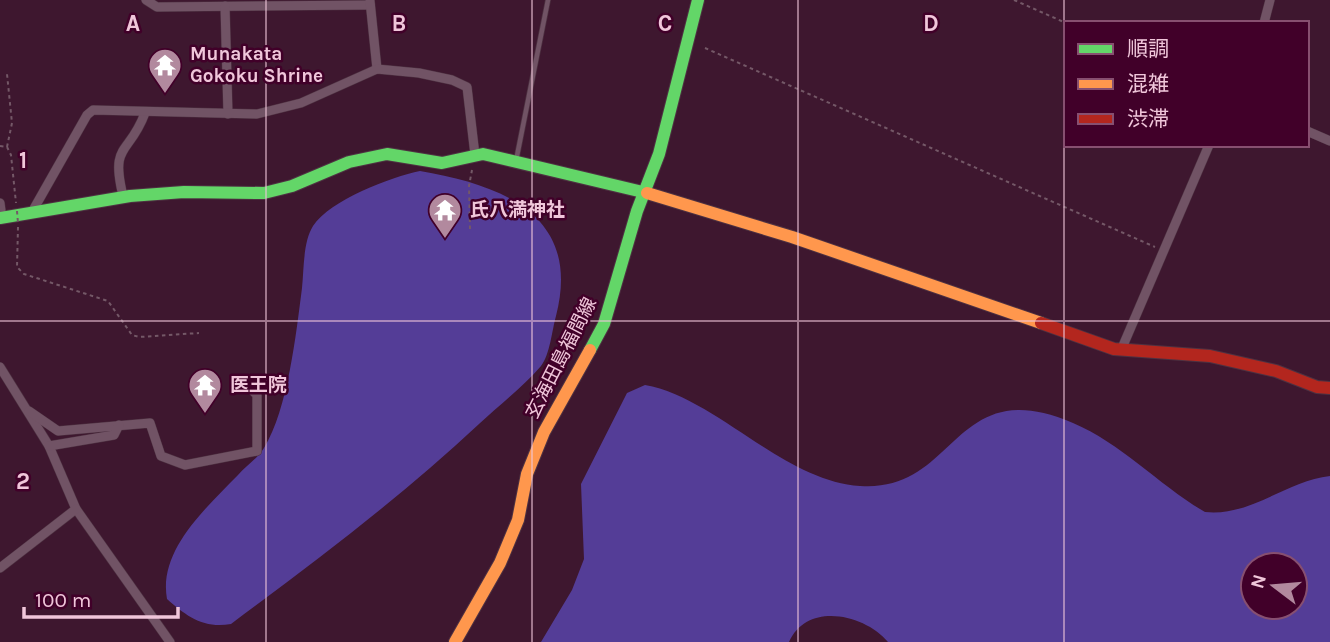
<svg xmlns="http://www.w3.org/2000/svg" width="1330" height="642" font-family="Karla,'Noto Sans JP',sans-serif">
  <style>
    .forest { fill: #543d97; fill-rule: evenodd }
    .lines { fill: none; stroke-linecap: round; stroke-linejoin: round }
    .lane-casing { stroke: #4e3242; stroke-width: 6 }
    .street-casing { stroke: #4e3242; stroke-width: 10 }
    .fast-casing { stroke: #4e3242; stroke-width: 14 }
    .slow-casing { stroke: #4e3242; stroke-width: 14 }
    .jam-casing { stroke: #4e3242; stroke-width: 14 }
    .path { stroke: #745867; stroke-width: 2; stroke-dasharray: 3.5 3.5; stroke-linecap: butt }
    .lane { stroke: #715365; stroke-width: 4.5 }
    .street { stroke: #715365; stroke-width: 9 }
    .fast { stroke: #63d668; stroke-width: 12 }
    .slow { stroke: #ff974d; stroke-width: 12 }
    .jam { stroke: #b3261e; stroke-width: 12 }
    .path-bridge { stroke: #745867; stroke-width: 2; stroke-dasharray: 3.5 3.5; stroke-linecap: butt }
    .grid { fill: none; stroke: #f0c6da; stroke-width: 2; stroke-opacity: 0.55 }
    .labels { text-anchor: middle; dominant-baseline: central; stroke-width: 5; stroke-linejoin: round; paint-order: stroke }
    .poi-label { font-size: 19px; font-weight: bold; fill: #f0c6da; stroke: #410029; text-anchor: start }
    .street-label { font-size: 19px; fill: #f0c6da; stroke: #410029 }
    .grid-label { font-size: 23px; text-anchor: middle; font-weight: bold; fill: #f0c6da; stroke: #410029; stroke-width: 5; stroke-linejoin: round; paint-order: stroke }
  </style>
  <rect width="100%" height="100%" fill="#3e172f"/>
  <g class="forest">
    <path d="M420 171C502 185 582 215 556 316 552 330 550 355 541 366 523 387 499 405 479 424 401 497 317 560 231 624 204 629 186 616 167 599 158 550 207 507 238 475 246 466 258 458 264 448 288 409 296 334 302 288 304 269 303 242 313 226 330 200 391 177 420 171Z"/>
    <path d="M645 385C715 397 783 481 860 486 958 493 952 371 1073 423 1121 443 1160 486 1205 512 1250 517 1286 481 1330 476V642H888C865 614 807 601 789 642H541L572 590 584 559 581 484 627 393ZM1253 565H1295V607H1253Z"/>
  </g>
  <g class="lines">
    <defs>
      <polyline id="lane" points="516,161 548,0"/>
      <g id="street">
        <polyline points="146,0 157,7 370,5"/>
        <polyline points="370,1 377,69"/>
        <polyline points="225,6 228,114"/>
        <polyline points="1264,23 1270,0"/>
        <polyline points="1307,131 1330,141"/>
        <path d="M123 196C110 142 129 156 145 113"/>
        <polyline points="0,203 2,218"/>
        <polyline points="32,212 87,115 93,110 257,114 301,103 377,69 419,73 452,80 467,87 475,155"/>
        <polyline points="1122,348 1209,145"/>
        <polyline points="0,367 49,446 76,509 170,642"/>
        <polyline points="29,411 58,431 150,423 161,456 185,465 257,451 257,395 251,389"/>
        <polyline points="49,446 114,435 119,425"/>
        <polyline points="0,568 76,509"/>
      </g>
      <g id="fast">
        <polyline points="0,218 130,196 184,192 264,193 292,186 349,162 387,154 442,163 483,154 647,193"/>
        <polyline points="590,350 604,324 637,211 659,154 698,0"/>
      </g>
      <g id="slow">
        <polyline points="647,193 792,237 1041,323"/>
        <polyline points="455,642 500,563 518,520 527,474 544,432 590,350"/>
      </g>
      <polyline id="jam" points="1041,323 1114,349 1210,356 1276,371 1317,387 1330,388"/>
    </defs>
    <use href="#lane" class="lane-casing"/>
    <use href="#street" class="street-casing"/>
    <use href="#fast" class="fast-casing"/>
    <use href="#slow" class="slow-casing"/>
    <use href="#jam" class="jam-casing"/>
    <g class="path">
      <polyline points="1014,0 1066,23"/>
      <polyline points="705,48 1155,247"/>
      <polyline points="0,146 7,147 11,155 16,203"/>
      <polyline points="7,147 12,123 7,74"/>
      <polyline points="18,227 17,267 24,274 108,301 132,335 139,337 199,333"/>
      <polyline points="470,229 469,186 472,170"/>
    </g>
    <use href="#lane" class="lane"/>
    <use href="#street" class="street"/>
    <use href="#fast" class="fast"/>
    <use href="#slow" class="slow"/>
    <use href="#jam" class="jam"/>
    <polyline class="path-bridge" points="17,211 18,223"/>
  </g>
  <path class="grid" d="M266 0V642M532 0V642M798 0V642M1064 0V642M0 321H1330"/>
  <defs>
    <symbol id="temple-pin" viewBox="-11 -11 22 30"><path d="M0 17L-7.5 6A9.5 9.5 0 1 1 7.5 6Z" fill="#b2899e" stroke="#410029"/><path d="M0-6L5-2H3V0L6.5 2.5H4V6H1.5V3h-3V6H-4V2.5H-6.5L-3 0V-2H-5Z" fill="#fff"/></symbol>
  </defs>
  <g fill-rule="evenodd">
    <use href="#temple-pin" x="146" y="46" width="38" height="52"/>
    <use href="#temple-pin" x="426" y="191" width="38" height="52"/>
    <use href="#temple-pin" x="186" y="366" width="38" height="52"/>
  </g>
  <g class="labels">
    <g class="poi-label">
      <text x="190" y="54">Munakata<tspan x="190" dy="22">Gokoku Shrine</tspan></text>
      <text x="470" y="210">氏八満神社</text>
      <text x="230" y="385">医王院</text>
    </g>
    <g class="street-label">
      <text transform="translate(561 358) rotate(-63)">玄海田島福間線</text>
    </g>
  </g>
  <g class="grid-label">
    <text x="133" y="31">A</text>
    <text x="399" y="31">B</text>
    <text x="665" y="31">C</text>
    <text x="931" y="31">D</text>
    <text x="23" y="168">1</text>
    <text x="23" y="489">2</text>
  </g>
  <rect x="1064" y="21" width="245" height="126" fill="#410029" stroke="#874f70" stroke-width="2"/>
  <rect x="1078" y="44" width="35" height="10" fill="#63d668" stroke="#874f70" stroke-width="2"/>
  <text x="1127" y="56" font-size="21" fill="#f0c6da">順調</text>
  <rect x="1078" y="79" width="35" height="10" fill="#ff974d" stroke="#874f70" stroke-width="2"/>
  <text x="1127" y="91" font-size="21" fill="#f0c6da">混雑</text>
  <rect x="1078" y="114" width="35" height="10" fill="#b3261e" stroke="#874f70" stroke-width="2"/>
  <text x="1127" y="126" font-size="21" fill="#f0c6da">渋滞</text>
  <g transform="translate(1274 586) rotate(286)"><circle r="33" fill="#410029" stroke="#874f70" stroke-width="2"/>
  <path d="M0-5L12 26L0 18L-12 26Z" fill="#b2899e"/>
  <text y="-10" font-size="19" font-weight="bold" text-anchor="middle" fill="#f0c6da">N</text>
  </g>
  <path d="M24 607v10h154v-10" fill="none" stroke="#f0c6da" stroke-width="3.5"/>
  <text x="35" y="607" font-size="21" fill="#f0c6da" stroke="#410029" stroke-width="5" paint-order="stroke">100 m</text>
</svg>
